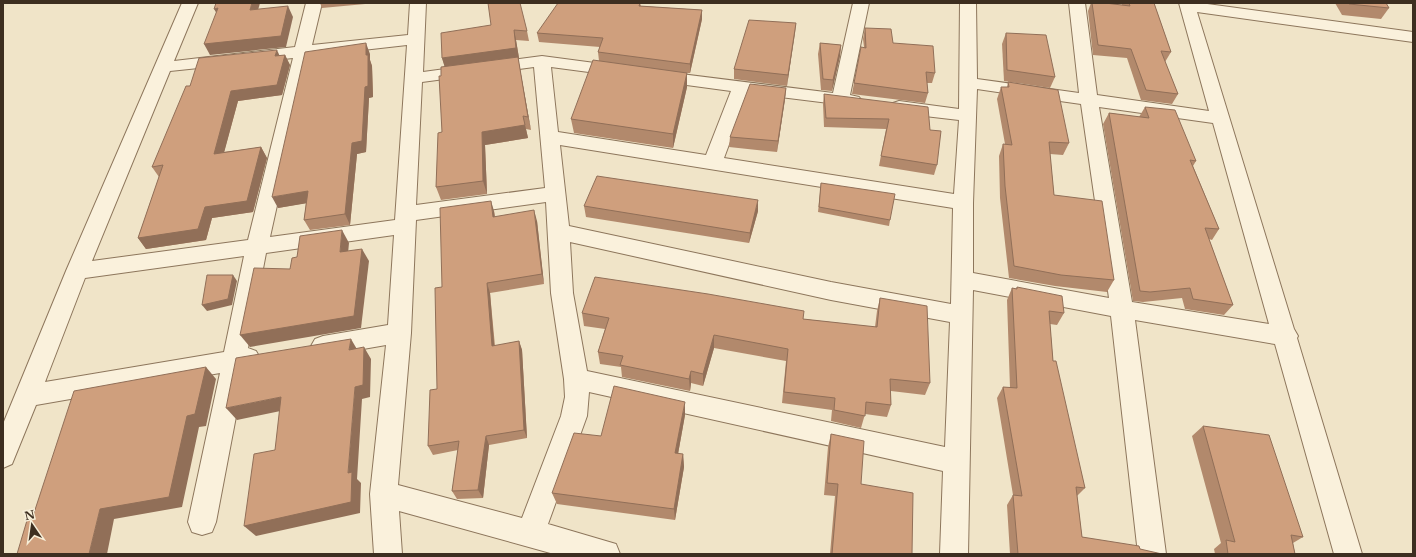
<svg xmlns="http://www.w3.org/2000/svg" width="1416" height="557" font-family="'Libre Baskerville',serif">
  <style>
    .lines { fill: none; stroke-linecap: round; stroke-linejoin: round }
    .minor-casing { stroke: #8d765c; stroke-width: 2 }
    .minor { fill: #faf1dc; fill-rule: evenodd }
    .wall { fill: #b2896c }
    .shaded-wall { fill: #916f58 }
    .building { fill: #cf9f7d; stroke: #916f58 }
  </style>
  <rect width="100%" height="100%" fill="#f0e4c8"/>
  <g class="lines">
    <defs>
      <path id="minor" d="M182 3H198L174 61 295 47 306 3H322L312 45 408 35 410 3H426L423 72 542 56 625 67 628 71 625 75 619 76 551 67 558 132 706 155 731 91 657 81 651 80 648 76 651 72 657 71 833 93 853 3H869L850 95 859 97 862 101 859 105 853 106 748 93 724 158 954 194 959 120 899 113 893 111 890 107 893 103 899 101 959 109 960 3H976L977 79 1079 93 1069 3H1085L1097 95 1209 111 1179 3H1200L1413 32V42L1197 12 1294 329 1298 336 1297 338 1362 554H1334L1275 344 1135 320 1166 554H1138L1111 316 973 290 968 554H940L943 471 589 392 587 416 548 524 616 544 620 554H554L399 511 402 554H374L370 494 386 345 323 356 315 353 311 346 315 339 323 336 388 325 394 235 266 253 248 348 256 351 260 358 256 365 245 369 216 522 212 532 202 535 192 532 188 522 220 373 36 405 12 464 3 468V424L66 271ZM407 45 395 220 270 237 310 56ZM293 58 248 240 92 261 170 71ZM534 67 545 188 416 205 422 82ZM977 89 1081 104 1109 298 973 273V203ZM1099 107 1213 123 1269 324 1132 302ZM560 145 953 208 951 304 831 282 569 226ZM546 202 551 293 564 379 565 397 561 416 522 518 398 485 411 333 416 220ZM570 242 831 300 950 322 945 447 587 371 573 293ZM244 256 224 352 45 382 85 278Z"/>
    </defs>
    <use href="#minor" class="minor-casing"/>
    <use href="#minor" class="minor"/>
  </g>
  <g class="wall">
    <polygon points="320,3 376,3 322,8"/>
    <polygon points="640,3 641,6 702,10 702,19 690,73 687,73 687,87 673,148 574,133 571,119 599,61 598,52 600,47 539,42 537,33"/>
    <polygon points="1091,3 1105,3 1122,5 1121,3 1154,3 1171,52 1165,62 1178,94 1172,104 1141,100 1127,58 1093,55 1088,11"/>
    <polygon points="1335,3 1386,3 1389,8 1381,19 1342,15"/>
    <polygon points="796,23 787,86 734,79 734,69"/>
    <polygon points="491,25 527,31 529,41 516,40 519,58 518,58 531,130 526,129 528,138 485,145 487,194 441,200 436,187 442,132 441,76 445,67 442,58"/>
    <polygon points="865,28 893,43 935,73 932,83 927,83 928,93 925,103 852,94 854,83 864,47 863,39"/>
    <polygon points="1006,33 1055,77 1050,88 1004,81 1002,44"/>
    <polygon points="820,43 841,45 840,56 832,91 821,90 818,54"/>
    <polygon points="370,54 370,60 372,66 373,97 369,98 366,152 357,154 350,225 310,230 304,220 306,203 278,208"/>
    <polygon points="285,55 290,65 282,95 238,101 224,152 261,147 267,158 253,212 212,218 206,240 146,249 138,238 159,177 152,167 190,86 280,56"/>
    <polygon points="1008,82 1069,143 1063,155 1050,154 1054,195 1114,280 1107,292 1055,286 1009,278 1000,198 999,156 1003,144 1005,144 997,99 1001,87 1007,87"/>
    <polygon points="786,88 785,99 777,152 729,147 730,137"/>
    <polygon points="824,94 930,130 937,165 934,175 879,166 886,129 824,127 823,104"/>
    <polygon points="1145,107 1196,161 1193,166 1219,229 1212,240 1209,239 1233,305 1224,315 1185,309 1182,298 1143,302 1133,301 1103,124 1109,113 1139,117"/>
    <polygon points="821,183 890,220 889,226 818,212"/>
    <polygon points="584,206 758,211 749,243 586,217"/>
    <polygon points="494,211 495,217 537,221 544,284 490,293 495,346 519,341 522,350 527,438 489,445 483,498 457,499 452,491 458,450 433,455 428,446 437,389 442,287"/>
    <polygon points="1017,287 1064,313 1057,325 1050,324 1053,361 1085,488 1077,496 1082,537 1162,554 1010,554 1007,505 1013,495 997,398 1003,387 1010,388 1007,300 1012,288 1016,289"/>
    <polygon points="880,298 930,383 925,395 891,391 891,405 887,417 865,414 861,428 831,421 832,410 782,403 786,361 714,348 703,386 691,383 690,391 622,377 621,367 600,364 598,352 605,329 584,326 582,313 803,319 875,327 877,311"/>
    <polygon points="685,415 678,454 683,454 684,467 675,520 557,504 552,493 601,436"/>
    <polygon points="1203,426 1303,537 1293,543 1295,554 1215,554 1214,549 1221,543 1192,436"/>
    <polygon points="831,434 861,484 912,554 830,554 835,496 824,495 828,447"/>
  </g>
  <g class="shaded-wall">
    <polygon points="252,3 260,3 255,21 250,10"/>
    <polygon points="288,6 293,17 286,47 210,55 204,44"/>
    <polygon points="218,8 220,19 214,9"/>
    <polygon points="702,10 702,19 690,73 690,64"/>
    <polygon points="796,23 795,33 787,86 788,75"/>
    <polygon points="514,30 516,40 519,58 518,58 531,130 528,117 445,68 442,58"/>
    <polygon points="366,43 370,54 370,60 372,66 373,97 369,98 366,152 357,154 350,225 345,214 352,143 366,55"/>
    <polygon points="841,45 840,56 832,91 833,80"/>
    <polygon points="277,50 282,61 275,56"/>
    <polygon points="285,55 290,65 282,95 238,101 221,164 214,154 231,91"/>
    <polygon points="687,73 687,87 673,148 673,134"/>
    <polygon points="786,88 785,99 777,152 778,141"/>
    <polygon points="523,116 528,138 485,145 487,194 483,181 482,132"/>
    <polygon points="261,147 267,158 253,212 212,218 206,240 146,249 138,238 205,207"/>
    <polygon points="308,191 314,202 278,208 272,197"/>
    <polygon points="758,200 758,211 749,243 750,233"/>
    <polygon points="491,201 494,211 496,227 493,217"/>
    <polygon points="534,210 537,221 544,284 542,274"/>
    <polygon points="342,230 349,243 347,264 340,252"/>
    <polygon points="362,249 369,261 361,328 250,347 240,335"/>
    <polygon points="233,275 237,281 232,305 207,311 202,305"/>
    <polygon points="487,283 490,293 495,356 492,346"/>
    <polygon points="714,335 714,348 703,386 703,374"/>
    <polygon points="351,339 358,351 349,350"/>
    <polygon points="519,341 522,350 527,438 524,430"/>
    <polygon points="364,347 371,359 370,397 362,399 357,479 361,483 360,513 256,536 244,526 348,473 355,387"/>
    <polygon points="206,367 216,379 206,426 199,427 182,507 114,519 107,554 89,554 100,509"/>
    <polygon points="691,371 691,383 690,391 689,379"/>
    <polygon points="281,397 290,409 237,420 226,408"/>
    <polygon points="685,402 685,415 676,465 675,453"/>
    <polygon points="486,436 489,445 483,498 478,490"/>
    <polygon points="683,454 684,467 675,520 674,509"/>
  </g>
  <g class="building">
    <polygon points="216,3 252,3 250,10 288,6 281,36 204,44 218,8 214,9"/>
    <polygon points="488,3 520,3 527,31 514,30 516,48 442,58 441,33 491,25"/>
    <polygon points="558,3 640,3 639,6 702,10 690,64 598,52 603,38 537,33"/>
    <polygon points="1092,3 1105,3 1130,6 1129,3 1154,3 1171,52 1161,51 1178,94 1146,90 1131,49 1098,45"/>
    <polygon points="1348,3 1386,3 1389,8 1349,4"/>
    <polygon points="749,20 796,23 788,75 734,69"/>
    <polygon points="865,28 891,29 893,43 933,46 935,73 926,72 928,93 854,83 861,47 866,48"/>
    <polygon points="1006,33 1046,35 1055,77 1007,70"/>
    <polygon points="366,43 366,55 368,55 368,86 365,87 362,141 352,143 345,214 304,220 308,191 272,197 305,52"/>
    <polygon points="820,43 841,45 833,80 823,79"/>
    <polygon points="277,50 275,56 285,55 277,85 231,91 214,154 261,147 247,201 205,207 198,229 138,238 163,165 152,167 186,86 190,86 199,58"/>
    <polygon points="518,57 528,117 523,116 525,125 482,132 483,181 436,187 438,133 442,132 439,76 441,76 441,67"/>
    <polygon points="593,60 687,73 673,134 571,119"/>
    <polygon points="1008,82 1058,90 1069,143 1049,142 1054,195 1102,201 1114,280 1061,275 1014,266 1005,186 1003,144 1012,145 1001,87 1009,87"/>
    <polygon points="750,84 786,88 778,141 730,137"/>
    <polygon points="824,94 928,107 930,130 941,131 937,165 881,156 889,119 826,118"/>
    <polygon points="1145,107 1175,110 1196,161 1190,160 1219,229 1205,228 1233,305 1193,299 1190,288 1150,292 1140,291 1109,113 1149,118"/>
    <polygon points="597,176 758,200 750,233 584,206"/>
    <polygon points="821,183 895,194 890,220 819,207"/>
    <polygon points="491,201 493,217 534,210 542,274 487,283 492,346 519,341 524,430 486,436 478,490 452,491 459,441 428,446 430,390 437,389 435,288 442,287 440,208"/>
    <polygon points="342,230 340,252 362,249 354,316 240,335 254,268 290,269 292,258 297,257 300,236"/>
    <polygon points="207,275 233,275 228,299 202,305"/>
    <polygon points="595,277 708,294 804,311 803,319 877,327 880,298 927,306 930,383 890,379 891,405 866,402 865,416 834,410 835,398 784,392 788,349 714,335 703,374 691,371 689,379 620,365 623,356 598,352 609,318 582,313"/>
    <polygon points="1017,287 1062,296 1064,313 1049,311 1053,361 1056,361 1085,488 1076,487 1082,537 1139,546 1140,549 1162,554 1018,554 1013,495 1022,496 1003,387 1017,388 1012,288 1017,289"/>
    <polygon points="351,339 349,350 364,347 363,385 355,387 348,473 352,472 351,502 244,526 254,454 275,450 281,397 226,408 236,358"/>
    <polygon points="206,367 195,414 187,416 169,497 100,509 89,554 17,554 28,517 33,516 74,391"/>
    <polygon points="614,386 685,402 675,453 683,454 674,509 552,493 574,433 601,436"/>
    <polygon points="1203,426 1269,435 1303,537 1291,535 1295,554 1228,554 1226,540 1235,542"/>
    <polygon points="831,434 864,441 861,484 913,493 912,554 832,554 838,484 827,483"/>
  </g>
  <rect width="1416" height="557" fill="none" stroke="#3d2e20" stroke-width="8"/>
  <g transform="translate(32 525) rotate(347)" stroke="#f7eed8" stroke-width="3" paint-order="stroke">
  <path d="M0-3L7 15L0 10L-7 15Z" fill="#3d2e20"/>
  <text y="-6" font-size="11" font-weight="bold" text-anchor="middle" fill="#3d2e20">N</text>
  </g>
</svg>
